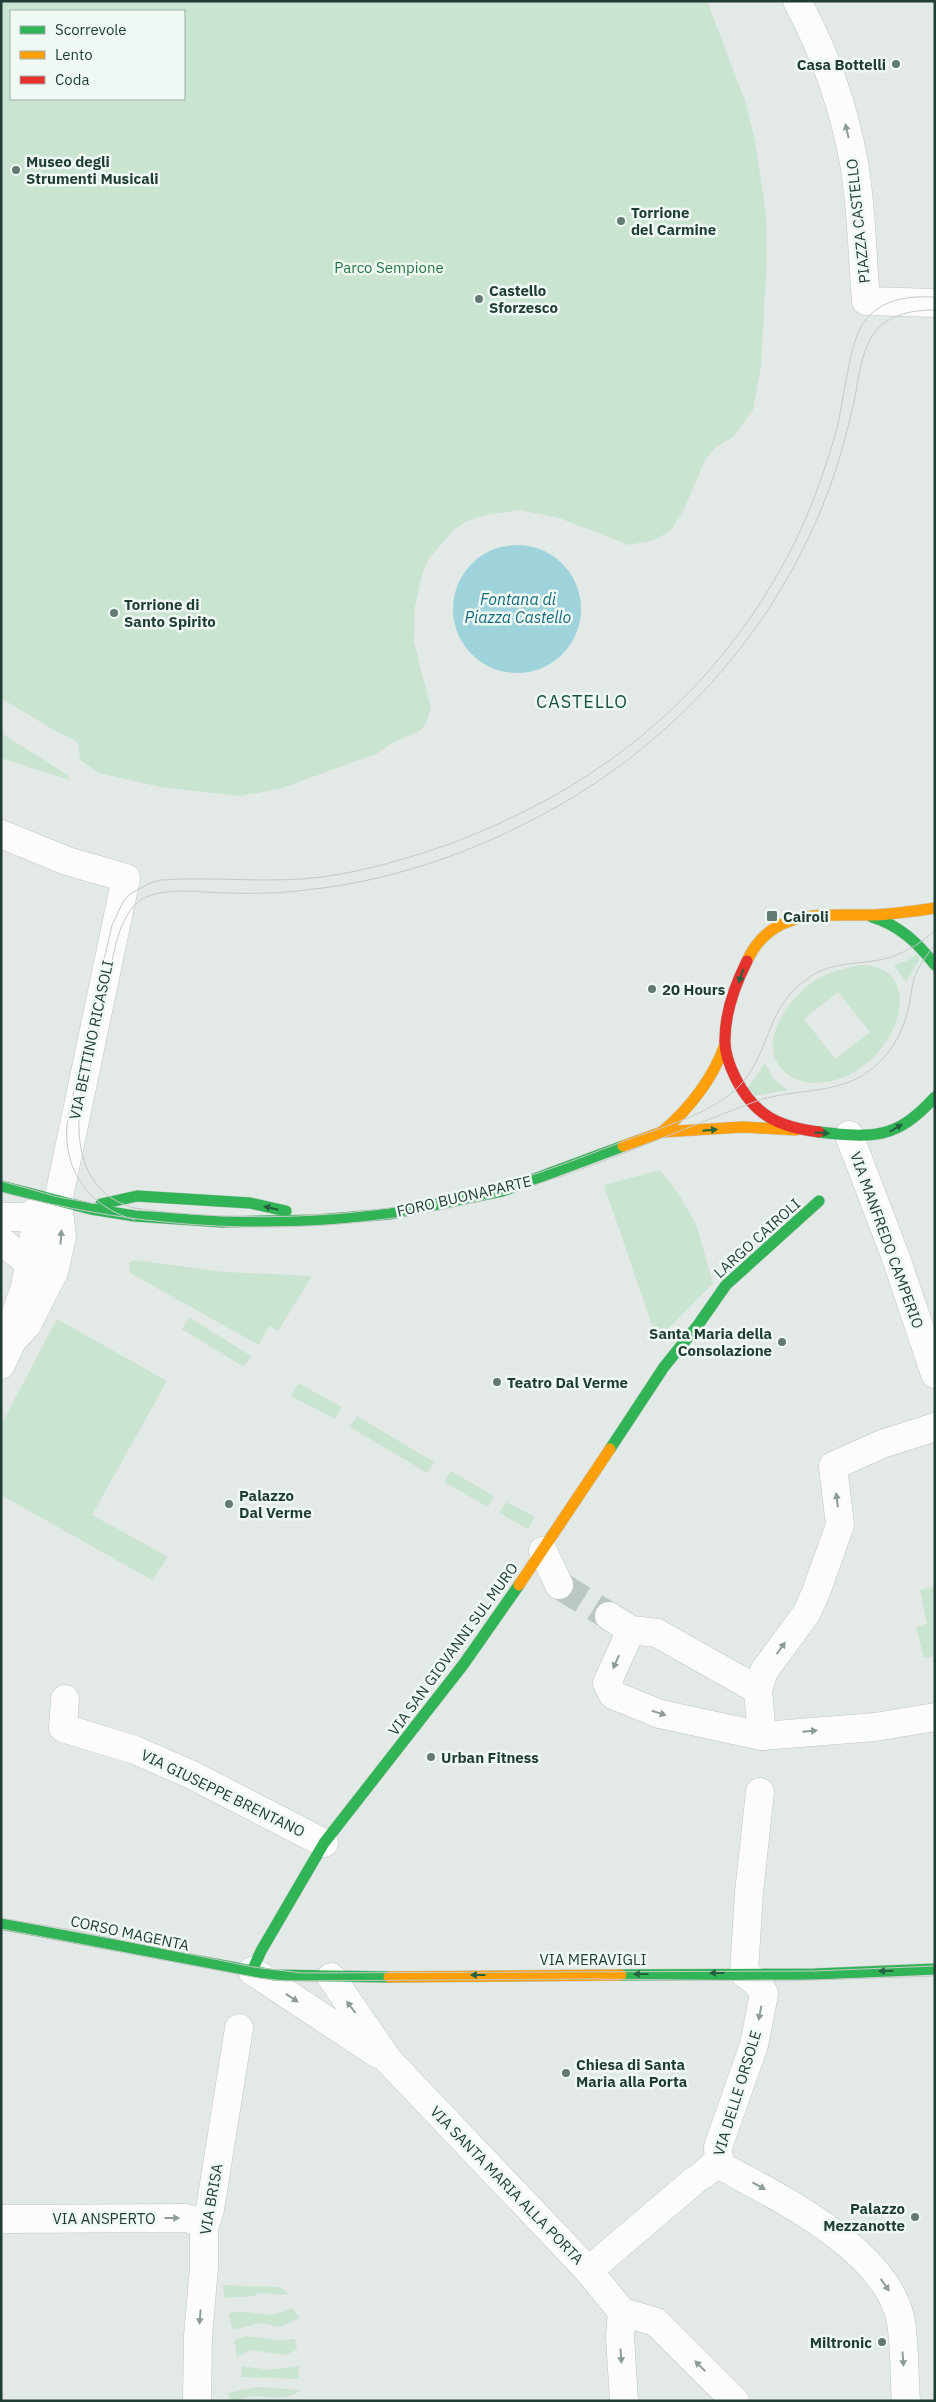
<svg xmlns="http://www.w3.org/2000/svg" width="936" height="2402" font-family="'IBM Plex Sans',sans-serif">
  <style>
    .green { fill: #cae4d2; fill-rule: evenodd }
    .water { fill: #9fd3db }
    .lines { fill: none; stroke-linecap: round; stroke-linejoin: round }
    .street-tunnel { stroke: #bbc7c3; stroke-width: 28; stroke-dasharray: 28 14; stroke-linecap: butt }
    .street-casing { stroke: #bfc6c3; stroke-width: 29 }
    .fast-casing { stroke: #bec7c3; stroke-width: 12 }
    .slow-casing { stroke: #bec7c3; stroke-width: 12 }
    .jam-casing { stroke: #bec7c3; stroke-width: 12 }
    .street { stroke: #fbfcfb; stroke-width: 28 }
    .fast { stroke: #30b455; stroke-width: 11 }
    .slow { stroke: #ff9f0a; stroke-width: 11 }
    .jam { stroke: #e5322d; stroke-width: 11 }
    .tram { stroke: #c6cac9; stroke-width: 1 }
    .oneway { fill: #8d9c98 }
    .oneway2 { fill: #24613f }
    .poi-dot { fill: #637973; stroke: #f0f8f4; stroke-width: 2 }
    .labels { text-anchor: middle; dominant-baseline: central; stroke-width: 5; stroke-linejoin: round; paint-order: stroke }
    .poi-label { font-size: 15px; font-weight: bold; fill: #1f3d35; stroke: #f0f8f4; text-anchor: start }
    .street-label { font-size: 15px; fill: #1f3d35; stroke: #f0f8f4 }
    .park-label { font-size: 15px; fill: #257846; stroke: #f0f8f4 }
    .water-label { font-size: 16px; font-style: italic; fill: #146c7e; stroke: #f0f8f4 }
    .quarter-label { font-size: 18px; letter-spacing: 1px; fill: #195144; stroke: #f0f8f4 }
  </style>
  <rect width="100%" height="100%" fill="#e2e9e6"/>
  <g class="green">
    <path d="M1 1H707L745 101 755 140 766 214 767 258 761 366 753 410 734 436 715 448 705 460 684 509 672 529 655 540 629 545 559 518 520 510 485 515 467 521 455 529 429 558 422 575 415 607 414 642 431 708 426 723 421 730 392 743 376 754 279 789 240 796 160 787 99 773 80 760 78 742 57 732 1 698ZM11 11H184V99H11Z"/>
    <polygon points="1,733 69,776 69,780 1,758"/>
    <polygon points="917,954 920,959 906,982 894,965 906,961"/>
    <path d="M862 965C936 967 892 1085 812 1083 803 1083 794 1079 787 1074 755 1049 784 1004 809 985 824 972 843 969 862 965ZM838 992 870 1032 835 1059 804 1019Z"/>
    <polygon points="765,1063 773,1078 788,1090 754,1096 748,1087"/>
    <polygon points="660,1170 678,1193 696,1224 713,1283 657,1340 604,1185"/>
    <polygon points="134,1260 224,1272 312,1276 278,1331 269,1326 259,1345 130,1273 129,1263"/>
    <polygon points="189,1317 251,1356 244,1367 182,1329"/>
    <polygon points="57,1319 167,1381 92,1515 168,1557 152,1580 1,1495 1,1425"/>
    <polygon points="298,1383 342,1407 335,1419 291,1396"/>
    <polygon points="357,1416 434,1462 427,1473 350,1427"/>
    <polygon points="451,1471 494,1496 488,1507 444,1482"/>
    <polygon points="506,1502 535,1517 528,1529 499,1513"/>
    <polygon points="935,1586 935,1656 924,1658 916,1627 927,1624 920,1590"/>
    <polygon points="223,2285 281,2287 290,2295 259,2293 254,2296 225,2298"/>
    <path d="M293 2308 299 2318 281 2327 259 2323 233 2330 229 2314C244 2307 257 2317 273 2314 280 2313 287 2310 293 2308Z"/>
    <polygon points="245,2336 281,2340 295,2339 297,2349 286,2355 251,2350 237,2357 234,2341"/>
    <polygon points="242,2366 268,2370 298,2366 299,2379 241,2377"/>
    <path d="M259 2387 300 2390C288 2402 270 2396 254 2396 246 2396 240 2401 231 2401L228 2393Z"/>
  </g>
  <circle class="water" cx="517" cy="609" r="64"/>
  <g class="lines">
    <polyline class="street-tunnel" points="559,1585 609,1616"/>
    <defs>
      <g id="street">
        <path d="M797 1C824 51 844 108 854 163 862 209 862 255 866 301L935 303"/>
        <polyline points="1,834 67,861 126,878 58,1201 62,1236 54,1272 27,1325 12,1341 1,1365"/>
        <polyline points="849,1135 896,1258 935,1374"/>
        <polyline points="1,1217 25,1217 54,1203"/>
        <polyline points="1,1241 29,1263"/>
        <polyline points="13,1322 25,1287 35,1230 58,1201"/>
        <polyline points="543,1551 559,1585"/>
        <polyline points="609,1616 631,1630 657,1633 758,1690"/>
        <polyline points="631,1630 607,1683 613,1695 660,1714 762,1736 875,1727 935,1717"/>
        <polyline points="65,1699 63,1728 135,1750 192,1775 324,1843"/>
        <polyline points="762,1736 758,1690 764,1671 806,1614 816,1592 840,1525 833,1466 882,1444 935,1427"/>
        <polyline points="252,1971 378,2054"/>
        <polyline points="331,1977 389,2061 588,2270 622,2312"/>
        <path d="M719 2160 723 2167C780 2198 883 2248 900 2317 905 2338 904 2377 906 2401"/>
        <polyline points="1,2219 186,2218 197,2221 204,2228"/>
        <path d="M601 2260 695 2180 703 2175 719 2160 718 2147 754 2045 764 1994C761 1984 752 1979 744 1973L749 1892 760 1792"/>
        <polyline points="622,2312 656,2322 735,2401"/>
        <polyline points="622,2312 620,2337 624,2401"/>
        <polyline points="197,2401 198,2336 204,2268 204,2228 210,2209 239,2028"/>
      </g>
      <g id="fast">
        <path d="M872 917C899 925 918 943 935 965"/>
        <path d="M819 1132C873 1138 896 1140 935 1097"/>
        <polyline points="1,1186 91,1209 135,1216 222,1222 318,1220 389,1214 502,1191 623,1146"/>
        <polyline points="101,1204 137,1196 250,1203 286,1211"/>
        <polyline points="610,1449 664,1367 698,1325 726,1285 819,1201"/>
        <polyline points="1,1924 274,1975 389,1977"/>
        <polyline points="252,1971 261,1951 324,1843 463,1665 519,1585"/>
        <polyline points="621,1975 815,1974 935,1969"/>
      </g>
      <g id="slow">
        <path d="M747 961C772 906 825 916 874 915 895 914 915 911 935 908"/>
        <path d="M662 1132C690 1108 712 1080 725 1045"/>
        <polyline points="623,1146 662,1132 743,1127 796,1130"/>
        <polyline points="519,1585 610,1449"/>
        <polyline points="389,1977 621,1975"/>
      </g>
      <path id="jam" d="M747 961C736 983 725 1013 725 1039 724 1053 730 1067 736 1079 755 1116 779 1127 819 1132"/>
    </defs>
    <use href="#street" class="street-casing"/>
    <use href="#fast" class="fast-casing"/>
    <use href="#slow" class="slow-casing"/>
    <use href="#jam" class="jam-casing"/>
    <use href="#street" class="street"/>
    <use href="#fast" class="fast"/>
    <use href="#slow" class="slow"/>
    <use href="#jam" class="jam"/>
    <g class="tram">
      <polyline points="1,1181 58,1197 98,1204"/>
      <path d="M1 1192C162 1235 336 1241 498 1196 585 1172 669 1134 754 1102 793 1087 838 1097 873 1068 892 1053 904 1030 909 1006 911 996 912 985 915 975 920 964 927 954 935 945"/>
      <path d="M133 1208C248 1224 371 1218 483 1190 531 1177 578 1159 624 1141 657 1129 700 1117 728 1096 773 1062 760 1012 807 979 831 961 857 965 884 959 903 954 921 944 935 930"/>
      <path d="M140 1209C94 1201 77 1162 79 1118 88 1077 97 1036 106 995 112 967 114 930 133 907 139 900 147 896 155 894 179 888 204 893 228 893 257 894 286 893 314 889 432 876 560 818 650 742 736 670 803 573 837 466 844 444 849 423 854 402 859 379 860 352 875 332 889 314 913 310 935 310"/>
      <path d="M135 1220C87 1207 60 1166 68 1117L112 925 123 902 130 894 148 884 160 880C214 876 268 884 322 877 366 871 410 858 452 843 604 786 720 690 794 544 812 507 826 468 837 428 844 402 849 338 866 319 885 298 908 296 935 297"/>
      <polyline points="1,1918 77,1931 253,1967 302,1973 815,1971 935,1966"/>
      <polyline points="1,1929 258,1978 285,1981 591,1979 786,1981 935,1976"/>
    </g>
  </g>
  <defs><path id="oneway-solid" d="M-6-.8H1V-3.2L6.5 0L1 3.2V.8H-6Z" transform="scale(1.25)"/></defs>
  <g class="oneway">
    <use href="#oneway-solid" transform="translate(847 131) rotate(-103)"/>
    <use href="#oneway-solid" transform="translate(61 1237) rotate(-86)"/>
    <use href="#oneway-solid" transform="translate(837 1500) rotate(-97)"/>
    <use href="#oneway-solid" transform="translate(781 1648) rotate(-54)"/>
    <use href="#oneway-solid" transform="translate(616 1662) rotate(114)"/>
    <use href="#oneway-solid" transform="translate(659 1713) rotate(18)"/>
    <use href="#oneway-solid" transform="translate(810 1731) rotate(-5)"/>
    <use href="#oneway-solid" transform="translate(292 1998) rotate(33)"/>
    <use href="#oneway-solid" transform="translate(351 2007) rotate(-127)"/>
    <use href="#oneway-solid" transform="translate(760 2013) rotate(101)"/>
    <use href="#oneway-solid" transform="translate(759 2186) rotate(29)"/>
    <use href="#oneway-solid" transform="translate(172 2218)"/>
    <use href="#oneway-solid" transform="translate(885 2285) rotate(55)"/>
    <use href="#oneway-solid" transform="translate(200 2317) rotate(95)"/>
    <use href="#oneway-solid" transform="translate(621 2356) rotate(86)"/>
    <use href="#oneway-solid" transform="translate(903 2359) rotate(86)"/>
    <use href="#oneway-solid" transform="translate(700 2366) rotate(-135)"/>
  </g>
  <g class="oneway2">
    <use href="#oneway-solid" transform="translate(741 976) rotate(109)"/>
    <use href="#oneway-solid" transform="translate(896 1128) rotate(-31)"/>
    <use href="#oneway-solid" transform="translate(710 1130) rotate(-5)"/>
    <use href="#oneway-solid" transform="translate(822 1133) rotate(3)"/>
    <use href="#oneway-solid" transform="translate(271 1208) rotate(-167)"/>
    <use href="#oneway-solid" transform="translate(886 1971) rotate(178)"/>
    <use href="#oneway-solid" transform="translate(717 1973) rotate(180)"/>
    <use href="#oneway-solid" transform="translate(641 1974) rotate(180)"/>
    <use href="#oneway-solid" transform="translate(478 1975) rotate(180)"/>
  </g>
  <g class="poi-dot">
    <circle cx="896" cy="64" r="5"/>
    <circle cx="16" cy="170" r="5"/>
    <circle cx="621" cy="221" r="5"/>
    <circle cx="479" cy="299" r="5"/>
    <circle cx="114" cy="613" r="5"/>
    <rect x="766" y="910" width="12" height="12" rx="2.5"/>
    <circle cx="652" cy="989" r="5"/>
    <circle cx="782" cy="1342" r="5"/>
    <circle cx="497" cy="1382" r="5"/>
    <circle cx="229" cy="1504" r="5"/>
    <circle cx="431" cy="1757" r="5"/>
    <circle cx="566" cy="2073" r="5"/>
    <circle cx="915" cy="2217" r="5"/>
    <circle cx="882" cy="2342" r="5"/>
  </g>
  <g class="labels">
    <g class="poi-label">
      <text x="886" y="64" text-anchor="end">Casa Bottelli</text>
      <text x="26" y="161">Museo degli<tspan x="26" dy="17">Strumenti Musicali</tspan></text>
      <text x="631" y="212">Torrione<tspan x="631" dy="17">del Carmine</tspan></text>
      <text x="489" y="290">Castello<tspan x="489" dy="17">Sforzesco</tspan></text>
      <text x="124" y="604">Torrione di<tspan x="124" dy="17">Santo Spirito</tspan></text>
      <text x="783" y="916">Cairoli</text>
      <text x="662" y="989">20 Hours</text>
      <text x="772" y="1333" text-anchor="end">Santa Maria della<tspan x="772" dy="17">Consolazione</tspan></text>
      <text x="507" y="1382">Teatro Dal Verme</text>
      <text x="239" y="1495">Palazzo<tspan x="239" dy="17">Dal Verme</tspan></text>
      <text x="441" y="1757">Urban Fitness</text>
      <text x="576" y="2064">Chiesa di Santa<tspan x="576" dy="17">Maria alla Porta</tspan></text>
      <text x="905" y="2208" text-anchor="end">Palazzo<tspan x="905" dy="17">Mezzanotte</tspan></text>
      <text x="872" y="2342" text-anchor="end">Miltronic</text>
    </g>
    <g class="street-label">
      <text transform="translate(858 221) rotate(-96)">PIAZZA CASTELLO</text>
      <text transform="translate(91 1040) rotate(-78)">VIA BETTINO RICASOLI</text>
      <text transform="translate(464 1196) rotate(-13)">FORO BUONAPARTE</text>
      <text transform="translate(757 1238) rotate(-42)">LARGO CAIROLI</text>
      <text transform="translate(887 1240) rotate(70)">VIA MANFREDO CAMPERIO</text>
      <text transform="translate(453 1649) rotate(-54)">VIA SAN GIOVANNI SUL MURO</text>
      <text transform="translate(223 1793) rotate(26)">VIA GIUSEPPE BRENTANO</text>
      <text transform="translate(130 1933) rotate(12)">CORSO MAGENTA</text>
      <text x="593" y="1959">VIA MERAVIGLI</text>
      <text transform="translate(737 2093) rotate(-73)">VIA DELLE ORSOLE</text>
      <text transform="translate(507 2185) rotate(46)">VIA SANTA MARIA ALLA PORTA</text>
      <text transform="translate(211 2199) rotate(-80)">VIA BRISA</text>
      <text x="104" y="2218">VIA ANSPERTO</text>
    </g>
    <g class="park-label">
      <text x="389" y="267">Parco Sempione</text>
    </g>
    <g class="water-label">
      <text x="518" y="599">Fontana di<tspan x="518" dy="18">Piazza Castello</tspan></text>
    </g>
    <g class="quarter-label">
      <text x="582" y="701">CASTELLO</text>
    </g>
  </g>
  <rect width="936" height="2402" fill="none" stroke="#1f3d35" stroke-width="5"/>
  <rect x="10" y="10" width="175" height="90" fill="#f0f8f4" stroke="#9cada8"/>
  <rect x="20" y="26" width="25" height="8" fill="#30b455" stroke="#9cada8"/>
  <text x="55" y="35" font-size="15" fill="#1f3d35">Scorrevole</text>
  <rect x="20" y="51" width="25" height="8" fill="#ff9f0a" stroke="#9cada8"/>
  <text x="55" y="60" font-size="15" fill="#1f3d35">Lento</text>
  <rect x="20" y="76" width="25" height="8" fill="#e5322d" stroke="#9cada8"/>
  <text x="55" y="85" font-size="15" fill="#1f3d35">Coda</text>
</svg>
